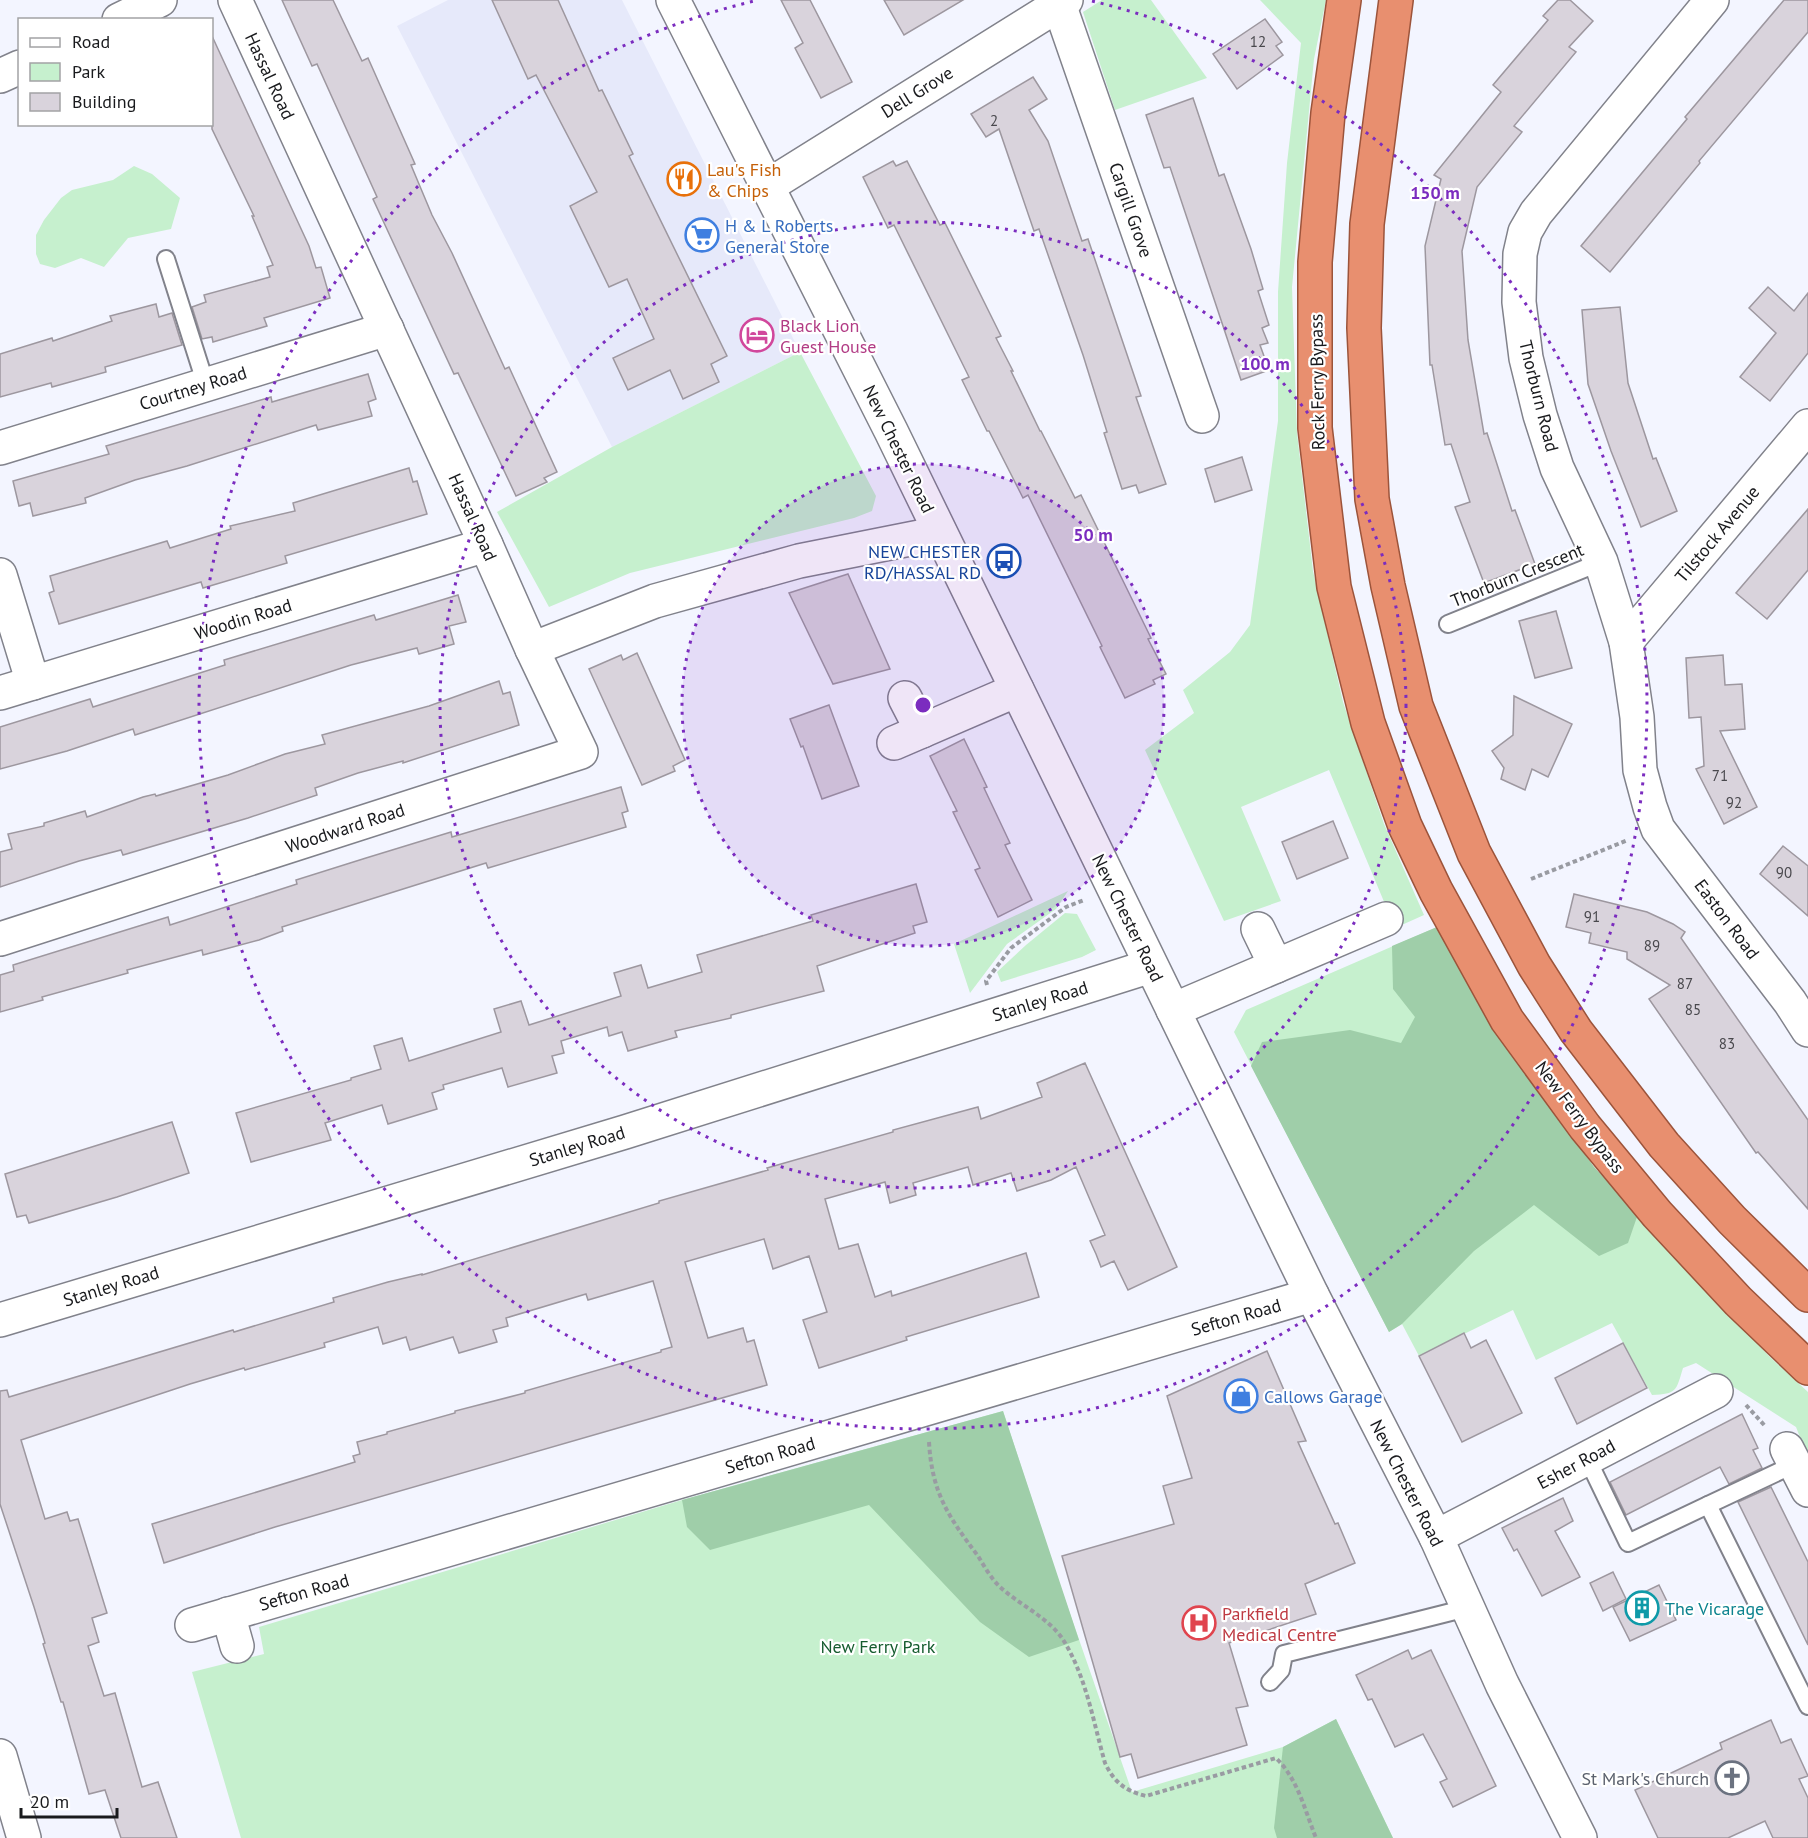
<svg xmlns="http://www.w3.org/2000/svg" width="1808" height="1838" font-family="'PT Sans',sans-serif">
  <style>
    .built { fill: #e6e9fa }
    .green { fill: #c6f0ce }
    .forest { fill: #9fcea9 }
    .building { fill: #d9d3dc; stroke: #9d979f; stroke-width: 1.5 }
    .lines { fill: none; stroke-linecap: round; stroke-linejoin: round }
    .service-casing { stroke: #81828b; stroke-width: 20 }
    .minor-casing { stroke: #81828b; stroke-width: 36 }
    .secondary-casing { stroke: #81828b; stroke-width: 36 }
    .trunk-casing { stroke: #9c543b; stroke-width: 36 }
    .path { stroke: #999ba2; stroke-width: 4; stroke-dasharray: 4.5 3; stroke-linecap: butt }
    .service { stroke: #fff; stroke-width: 16 }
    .minor { stroke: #fff; stroke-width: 33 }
    .secondary { stroke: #fff; stroke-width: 33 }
    .trunk { stroke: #e88f6f; stroke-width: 33 }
    .ring { fill: none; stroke: #7b2cbf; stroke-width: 3; stroke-dasharray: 3 6 }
    .labels { text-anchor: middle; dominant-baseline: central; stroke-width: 4.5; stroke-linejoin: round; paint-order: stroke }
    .number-label { font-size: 15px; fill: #49484d }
    .street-label { font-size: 18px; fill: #191a1d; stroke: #fff }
    .food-label { font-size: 18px; fill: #c56008; stroke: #fff; text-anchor: start }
    .shop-label { font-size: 18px; fill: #366cbe; stroke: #fff; text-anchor: start }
    .hotel-label { font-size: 18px; fill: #b23c85; stroke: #fff; text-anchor: start }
    .transit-label { font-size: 18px; fill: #164399; stroke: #fff; text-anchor: end }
    .culture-label { font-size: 18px; fill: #0d838f; stroke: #fff; text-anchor: start }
    .health-label { font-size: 18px; fill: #be3a42; stroke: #fff; text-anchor: start }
    .park-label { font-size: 18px; fill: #165c2f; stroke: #fff }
    .worship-label { font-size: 18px; fill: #5b616d; stroke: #fff; text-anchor: end }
    .centre { fill: #7b2cbf; stroke: #fff; stroke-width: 3 }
    .ring-label { font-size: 18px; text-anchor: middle; font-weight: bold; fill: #7b2cbf; stroke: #fff; stroke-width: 4.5; stroke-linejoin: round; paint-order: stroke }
  </style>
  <rect width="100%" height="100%" fill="#f3f5ff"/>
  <polygon class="built" points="448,0 622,0 800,352 612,447 397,26"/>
  <g class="green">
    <polygon points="1102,0 1151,0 1207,78 1115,110 1083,12"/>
    <polygon points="1260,0 1326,0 1314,59 1292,287 1297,433 1313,571 1343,702 1384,824 1424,915 1395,928 1329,770 1241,807 1281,901 1224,921 1145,750 1194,713 1183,690 1230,652 1250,625 1278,421 1278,292 1287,163 1301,43"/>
    <polygon points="134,166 152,174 180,198 171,229 128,238 104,267 81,258 55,268 40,264 36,254 36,235 44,220 61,198 72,190 113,180"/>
    <polygon points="800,352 876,496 872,511 854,518 630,573 549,607 497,512 612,447"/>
    <polygon points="1068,891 1056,909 1007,944 970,993 954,944"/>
    <polygon points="1065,913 1077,914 1096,950 1082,957 1001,982 997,972 1026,945"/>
    <path d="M1437 927 1502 1037 1594 1167 1769 1356 1808 1392V1458L1796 1427 1696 1363 1683 1368C1676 1391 1677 1394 1652 1395L1612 1323 1536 1360 1513 1310 1419 1356 1402 1324 1389 1332 1234 1032 1246 1010Z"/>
    <polygon points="1003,1411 1058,1579 1132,1792 1283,1747 1336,1719 1393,1838 241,1838 192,1672 264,1654 259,1627 682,1500"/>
  </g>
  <g class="forest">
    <polygon points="1437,927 1502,1037 1594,1167 1638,1214 1628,1243 1599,1256 1534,1205 1474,1251 1402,1324 1389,1332 1251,1066 1262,1042 1350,1030 1401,1043 1415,1017 1393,989 1392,946"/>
    <polygon points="1003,1411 1079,1640 1029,1657 980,1622 869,1505 710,1550 687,1527 682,1500"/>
    <polygon points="1336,1719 1393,1838 1277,1838 1274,1828 1283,1747"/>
  </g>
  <g class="building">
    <polygon points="282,0 333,0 362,61 368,58 415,164 411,165 432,215 452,253 505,369 509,367 557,472 544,478 547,482 516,496 458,373 454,374 385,225 373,199 377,197 317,64 312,66"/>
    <polygon points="492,0 558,0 599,91 602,90 633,154 629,156 727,356 711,364 719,382 683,399 670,370 628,390 613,358 654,339 627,279 609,287 570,206 597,192 536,75 528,79"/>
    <polygon points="781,0 810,0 852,82 821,98 795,48 803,43"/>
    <polygon points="884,0 963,0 904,35"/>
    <polygon points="1558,0 1570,0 1593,21 1569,47 1576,52 1514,126 1522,132 1477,187 1462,251 1468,340 1484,434 1487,433 1512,511 1515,510 1535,564 1484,583 1455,507 1470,502 1451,444 1445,445 1432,365 1430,365 1425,246 1441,179 1434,175 1501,92 1493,85 1548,20 1543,16"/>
    <polygon points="1784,0 1808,0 1808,32 1699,161 1700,163 1610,272 1581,246 1687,119 1685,117"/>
    <polygon points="1265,19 1282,42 1276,46 1283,55 1237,89 1213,54"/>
    <polygon points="212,36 309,246 316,268 321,267 330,298 264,318 267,326 213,342 212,337 202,339 192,307 206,302 204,295 270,277 267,267 273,265 252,216 254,216 212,129"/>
    <polygon points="1033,77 1047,99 1029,110 1048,141 1082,241 1088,239 1141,396 1136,397 1166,484 1139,493 1136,485 1122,489 1104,433 1107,432 1083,355 1039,229 1034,231 999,129 986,137 971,114"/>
    <polygon points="1193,98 1219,176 1224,174 1251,249 1263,289 1258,291 1269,325 1262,328 1268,343 1260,345 1269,370 1241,380 1170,167 1164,168 1146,115"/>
    <polygon points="893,161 896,166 907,161 940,225 945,223 1001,336 996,338 1013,371 1011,371 1040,431 1041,431 1075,498 1081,495 1151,638 1148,639 1166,674 1153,680 1155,684 1125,698 1100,647 1102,646 1028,495 1023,498 989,431 987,431 962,380 969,377 894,225 888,228 863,177"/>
    <polygon points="1768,287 1794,311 1808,293 1808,353 1770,401 1740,377 1776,333 1749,308"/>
    <polygon points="156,304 159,317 172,313 182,345 105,367 106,372 52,387 51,383 0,397 0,354 52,338 53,341 112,321 110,316"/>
    <polygon points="1620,307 1628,383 1653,459 1656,458 1677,511 1641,527 1611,451 1588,384 1582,310"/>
    <polygon points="368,374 376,399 368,402 372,416 318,430 316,425 187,466 135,480 85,498 86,503 33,516 30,503 19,506 13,481 109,454 106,446 271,397 272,402"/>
    <polygon points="1242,457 1252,490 1215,502 1205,469"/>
    <polygon points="409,468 413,482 417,481 427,514 285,556 287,563 203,588 201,582 59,624 49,593 54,591 50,576 167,541 170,548 231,529 230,526 295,511 293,503"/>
    <polygon points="1808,509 1808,570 1767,619 1736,593"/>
    <polygon points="848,574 890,669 833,684 789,593"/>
    <polygon points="458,595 466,622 449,626 454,644 419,654 417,648 351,665 135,735 133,729 67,751 0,769 0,727 90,699 93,707 225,665 224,660 307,635 374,615 376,620"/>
    <polygon points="1556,611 1572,668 1535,678 1519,621"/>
    <polygon points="637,653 685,760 673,766 675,771 642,785 589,669 621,655 623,660"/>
    <polygon points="1723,655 1725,685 1742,684 1745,729 1720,731 1757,807 1724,824 1696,769 1704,766 1701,717 1689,718 1686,658"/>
    <polygon points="499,681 503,694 510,692 519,725 403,763 403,761 358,773 315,788 317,795 248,818 123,855 121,850 79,861 0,887 0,852 12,849 8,834 44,826 44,823 85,811 87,817 143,797 155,794 156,796 228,775 285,754 325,744 322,735 429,706"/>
    <polygon points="1514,696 1572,724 1548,777 1532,769 1525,790 1501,779 1504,768 1492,751 1513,735"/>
    <polygon points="829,705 859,786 822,799 803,746 801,747 790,719"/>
    <polygon points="964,739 987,787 984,788 1010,843 1005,845 1032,900 998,917 975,870 980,868 953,812 957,811 930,756"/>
    <polygon points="621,787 628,811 622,813 626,827 488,868 486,863 282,927 283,931 259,940 203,955 202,950 127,970 128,973 42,997 43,1000 0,1012 0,975 14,971 13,965 168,917 170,925 297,884 296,880 366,858 451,832 452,837"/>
    <polygon points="1333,821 1348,858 1297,879 1282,842"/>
    <polygon points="1783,846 1808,866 1808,916 1760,874"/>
    <polygon points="916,884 927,922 913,926 915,933 817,966 824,991 731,1015 731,1018 675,1031 677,1037 628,1051 622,1032 609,1036 607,1027 561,1041 564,1053 552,1056 557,1073 508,1087 502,1068 443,1085 444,1089 432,1093 437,1109 388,1124 382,1105 325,1123 331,1140 251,1162 236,1113 351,1080 351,1078 381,1069 374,1046 402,1038 409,1061 501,1032 494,1009 521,1001 529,1025 621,996 614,973 641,965 648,988 702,972 697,955 813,921 811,915"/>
    <polygon points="1574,894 1647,912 1673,924 1685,932 1681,938 1808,1120 1808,1209 1758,1152 1756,1153 1649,999 1670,985 1627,959 1627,952 1589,943 1591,933 1566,927"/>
    <polygon points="1085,1063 1177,1267 1128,1290 1114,1261 1101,1267 1096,1254 1090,1241 1105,1235 1076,1167 1051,1180 1017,1191 1011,1173 973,1185 968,1167 913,1183 916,1195 890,1203 885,1182 825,1199 839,1249 858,1244 875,1297 891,1291 892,1296 1026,1253 1039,1297 906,1337 907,1340 819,1368 803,1320 827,1312 809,1256 773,1269 764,1239 685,1262 708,1338 743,1328 747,1342 754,1340 767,1385 275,1527 164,1563 152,1524 355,1462 353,1456 360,1454 357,1442 387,1434 387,1432 455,1413 455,1411 525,1393 525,1391 661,1352 661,1350 672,1347 653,1281 588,1300 586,1294 506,1318 508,1326 493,1330 497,1342 459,1353 453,1337 410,1350 406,1337 383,1344 378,1327 324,1343 325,1347 245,1370 244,1368 190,1384 21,1440 45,1519 67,1512 70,1521 78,1519 107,1613 92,1618 99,1642 88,1646 104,1696 115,1693 142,1787 158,1782 177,1838 121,1838 105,1790 89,1794 63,1702 61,1702 43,1644 45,1643 34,1607 0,1504 0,1391 7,1390 9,1397 233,1330 234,1332 334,1302 333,1298 388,1282 422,1274 422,1275 659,1203 659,1201 768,1170 767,1168 893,1132 893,1130 978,1107 981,1119 1042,1097 1037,1083"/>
    <polygon points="172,1122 189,1173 117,1197 29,1223 26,1215 17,1217 5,1174"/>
    <polygon points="1464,1333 1471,1348 1486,1340 1522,1413 1462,1442 1419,1356"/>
    <polygon points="1623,1343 1647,1388 1577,1424 1555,1378"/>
    <polygon points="1267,1351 1306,1441 1298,1442 1335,1524 1338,1523 1355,1563 1305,1584 1316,1614 1229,1643 1248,1706 1236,1708 1247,1745 1138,1778 1131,1754 1120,1757 1062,1556 1174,1524 1163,1486 1192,1478 1167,1396"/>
    <polygon points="1742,1414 1758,1448 1753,1450 1762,1468 1729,1484 1720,1467 1626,1515 1610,1482"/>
    <polygon points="1771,1487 1808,1562 1808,1645 1738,1502"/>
    <polygon points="1563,1498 1573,1521 1555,1531 1580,1577 1542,1596 1517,1549 1514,1551 1502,1528"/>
    <polygon points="1613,1572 1626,1599 1603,1611 1590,1583"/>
    <polygon points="1659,1585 1676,1620 1630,1641 1613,1607"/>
    <polygon points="1408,1650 1412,1659 1431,1650 1496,1786 1453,1807 1440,1782 1447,1779 1423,1734 1395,1747 1372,1699 1368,1700 1356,1675"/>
    <polygon points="1771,1720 1781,1743 1791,1739 1808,1776 1799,1779 1808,1798 1808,1838 1773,1838 1765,1821 1728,1838 1658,1838 1635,1790 1722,1749 1720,1743"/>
  </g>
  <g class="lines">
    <defs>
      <g id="service">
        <polyline points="166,259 206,385"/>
        <polyline points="1448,624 1601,562"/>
        <polyline points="1587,1458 1628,1543 1708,1505 1808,1706"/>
        <polyline points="1708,1505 1795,1464"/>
        <polyline points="1270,1682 1281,1670 1284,1654 1467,1608"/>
      </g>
      <g id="minor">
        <polyline points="1712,0 1536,213 1525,232 1520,254 1519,302 1526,358 1540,415 1557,468 1601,562 1626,642 1637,717 1640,770 1650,807 1658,829 1790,1002 1808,1030"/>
        <polyline points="1059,4 1202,416"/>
        <polyline points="119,20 160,0"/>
        <polyline points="0,76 20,67"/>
        <polyline points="768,186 1066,0"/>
        <polyline points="0,448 387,329"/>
        <polyline points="0,575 33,683"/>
        <polyline points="1626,642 1808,426"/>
        <polyline points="532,649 655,601 799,561 940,533"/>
        <polyline points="0,693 486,545"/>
        <polyline points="905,698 922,731"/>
        <polyline points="894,743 1017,690"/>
        <polyline points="1258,929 1276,966"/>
        <polyline points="0,939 581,752 532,649 486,545 235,0"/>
        <polyline points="1173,1010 1386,919"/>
        <polyline points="0,1320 625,1132 1151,966"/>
        <polyline points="1787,1449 1808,1490"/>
        <polyline points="1436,1537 1716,1391"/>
        <polyline points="228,1614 237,1646"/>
        <polyline points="192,1625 1312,1295"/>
        <polyline points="0,1756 24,1838"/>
      </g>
      <polyline id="secondary" points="673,0 891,431 1312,1295 1436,1537 1502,1684 1580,1838"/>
      <g id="trunk">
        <polyline points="1344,0 1328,113 1315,262 1315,428 1334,587 1368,723 1405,826 1436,891 1507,1020 1585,1127 1657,1214 1738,1301 1808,1368"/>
        <polyline points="1396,0 1367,224 1364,328 1372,499 1388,586 1416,706 1474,853 1534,965 1576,1031 1664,1145 1732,1220 1808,1295"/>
      </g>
    </defs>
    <use href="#service" class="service-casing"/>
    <use href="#minor" class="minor-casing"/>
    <use href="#secondary" class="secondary-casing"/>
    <use href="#trunk" class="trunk-casing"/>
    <g class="path">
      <polyline points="1531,879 1628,840"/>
      <polyline points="987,985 986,981 1011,948 1066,907 1084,900"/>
      <polyline points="1746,1405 1765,1426"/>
      <path d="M929 1442C932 1493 948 1516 978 1556 984 1566 991 1578 999 1586 1018 1604 1046 1616 1062 1638 1086 1675 1093 1721 1105 1763 1114 1782 1125 1791 1146 1796L1276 1758C1298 1779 1305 1811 1316 1838"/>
    </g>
    <use href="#service" class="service"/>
    <use href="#minor" class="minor"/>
    <use href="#secondary" class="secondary"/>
    <use href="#trunk" class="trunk"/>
  </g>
  <circle cx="923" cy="705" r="241" fill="#7b2cbf" fill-opacity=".12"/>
  <g class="ring">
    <circle cx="923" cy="705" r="241"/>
    <circle cx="923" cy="705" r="483"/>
    <path d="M1092 1A724 724 0 1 1 754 1"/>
  </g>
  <defs>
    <symbol id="restaurant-ring" viewBox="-11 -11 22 22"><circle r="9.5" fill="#fff" stroke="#e8710a" stroke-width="1.5"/><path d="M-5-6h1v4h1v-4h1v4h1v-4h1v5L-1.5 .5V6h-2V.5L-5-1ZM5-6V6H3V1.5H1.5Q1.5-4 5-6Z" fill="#e8710a"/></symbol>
    <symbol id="supermarket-ring" viewBox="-11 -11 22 22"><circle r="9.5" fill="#fff" stroke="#3f7fe0" stroke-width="1.5"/><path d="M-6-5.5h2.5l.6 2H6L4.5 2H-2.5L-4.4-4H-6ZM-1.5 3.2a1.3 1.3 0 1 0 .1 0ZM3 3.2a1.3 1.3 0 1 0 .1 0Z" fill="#3f7fe0"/></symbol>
    <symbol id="hotel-ring" viewBox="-11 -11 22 22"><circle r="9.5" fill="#fff" stroke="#d1479c" stroke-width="1.5"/><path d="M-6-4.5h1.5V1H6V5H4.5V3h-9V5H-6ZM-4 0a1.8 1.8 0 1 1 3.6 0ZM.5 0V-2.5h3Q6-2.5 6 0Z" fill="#d1479c"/></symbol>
    <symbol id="bus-ring" viewBox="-11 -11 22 22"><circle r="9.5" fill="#fff" stroke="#1a4fb4" stroke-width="1.5"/><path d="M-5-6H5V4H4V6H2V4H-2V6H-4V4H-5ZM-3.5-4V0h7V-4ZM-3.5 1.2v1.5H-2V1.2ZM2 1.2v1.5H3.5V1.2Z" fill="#1a4fb4"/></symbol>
    <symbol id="shop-ring" viewBox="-11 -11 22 22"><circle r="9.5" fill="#fff" stroke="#3f7fe0" stroke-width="1.5"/><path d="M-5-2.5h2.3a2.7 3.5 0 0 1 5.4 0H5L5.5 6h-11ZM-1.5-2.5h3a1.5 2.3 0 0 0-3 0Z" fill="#3f7fe0"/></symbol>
    <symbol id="building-ring" viewBox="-11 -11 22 22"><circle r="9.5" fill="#fff" stroke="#0f9aa8" stroke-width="1.5"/><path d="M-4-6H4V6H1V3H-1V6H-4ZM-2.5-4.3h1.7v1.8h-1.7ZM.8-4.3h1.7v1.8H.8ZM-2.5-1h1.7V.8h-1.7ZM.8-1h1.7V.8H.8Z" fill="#0f9aa8"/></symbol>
    <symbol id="hospital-ring" viewBox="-11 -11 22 22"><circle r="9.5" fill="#fff" stroke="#e0444e" stroke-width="1.5"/><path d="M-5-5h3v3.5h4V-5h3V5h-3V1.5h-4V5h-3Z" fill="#e0444e"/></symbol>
    <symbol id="church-ring" viewBox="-11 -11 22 22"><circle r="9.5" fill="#fff" stroke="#6b7280" stroke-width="1.5"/><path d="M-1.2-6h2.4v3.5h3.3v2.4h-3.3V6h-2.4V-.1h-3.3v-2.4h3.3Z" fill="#6b7280"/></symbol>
  </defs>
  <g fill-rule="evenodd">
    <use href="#restaurant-ring" x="665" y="160" width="38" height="38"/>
    <use href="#supermarket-ring" x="683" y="216" width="38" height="38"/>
    <use href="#hotel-ring" x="738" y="316" width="38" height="38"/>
    <use href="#bus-ring" x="985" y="542" width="38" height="38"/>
    <use href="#shop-ring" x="1222" y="1377" width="38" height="38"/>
    <use href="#building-ring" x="1623" y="1589" width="38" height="38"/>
    <use href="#hospital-ring" x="1180" y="1604" width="38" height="38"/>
    <use href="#church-ring" x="1713" y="1759" width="38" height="38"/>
  </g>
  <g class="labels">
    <g class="number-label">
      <text x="1258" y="41">12</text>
      <text x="994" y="120">2</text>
      <text x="1720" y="775">71</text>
      <text x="1734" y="802">92</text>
      <text x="1784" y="872">90</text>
      <text x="1592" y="916">91</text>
      <text x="1652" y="945">89</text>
      <text x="1685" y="983">87</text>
      <text x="1693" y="1009">85</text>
      <text x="1727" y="1043">83</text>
    </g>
    <g class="street-label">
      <text transform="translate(270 76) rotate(65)">Hassal Road</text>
      <text transform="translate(917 92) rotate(-32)">Dell Grove</text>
      <text transform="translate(1131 210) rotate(71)">Cargill Grove</text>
      <text transform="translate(1317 382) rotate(-91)">Rock Ferry Bypass</text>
      <text transform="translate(193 388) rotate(-17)">Courtney Road</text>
      <text transform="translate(1539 396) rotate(76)">Thorburn Road</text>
      <text transform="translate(899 449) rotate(64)">New Chester Road</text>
      <text transform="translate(473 517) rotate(66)">Hassal Road</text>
      <text transform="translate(1717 534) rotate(-50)">Tilstock Avenue</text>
      <text transform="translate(1517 575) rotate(-22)">Thorburn Crescent</text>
      <text transform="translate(243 619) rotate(-17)">Woodin Road</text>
      <text transform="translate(345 828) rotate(-18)">Woodward Road</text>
      <text transform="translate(1128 918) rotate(64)">New Chester Road</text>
      <text transform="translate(1727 919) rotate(53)">Easton Road</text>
      <text transform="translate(1040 1001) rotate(-17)">Stanley Road</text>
      <text transform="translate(1580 1117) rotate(53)">New Ferry Bypass</text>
      <text transform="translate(577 1146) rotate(-17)">Stanley Road</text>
      <text transform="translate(111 1286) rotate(-17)">Stanley Road</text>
      <text transform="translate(1236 1317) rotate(-16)">Sefton Road</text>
      <text transform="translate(770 1455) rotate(-16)">Sefton Road</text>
      <text transform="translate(1576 1464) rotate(-28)">Esher Road</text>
      <text transform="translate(1407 1483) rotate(63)">New Chester Road</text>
      <text transform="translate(304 1592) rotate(-16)">Sefton Road</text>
    </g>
    <g class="food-label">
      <text x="707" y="169">Lau's Fish<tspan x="707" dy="21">&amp; Chips</tspan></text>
    </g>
    <g class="shop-label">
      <text x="725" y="225">H &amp; L Roberts<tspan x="725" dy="21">General Store</tspan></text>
      <text x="1264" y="1396">Callows Garage</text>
    </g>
    <g class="hotel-label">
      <text x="780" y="325">Black Lion<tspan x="780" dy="21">Guest House</tspan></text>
    </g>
    <g class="transit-label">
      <text x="981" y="551">NEW CHESTER<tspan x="981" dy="21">RD/HASSAL RD</tspan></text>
    </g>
    <g class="culture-label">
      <text x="1665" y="1608">The Vicarage</text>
    </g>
    <g class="health-label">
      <text x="1222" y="1613">Parkfield<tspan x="1222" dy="21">Medical Centre</tspan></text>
    </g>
    <g class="park-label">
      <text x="878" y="1646">New Ferry Park</text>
    </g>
    <g class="worship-label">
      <text x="1709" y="1778">St Mark's Church</text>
    </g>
  </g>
  <circle cx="923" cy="705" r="9" class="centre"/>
  <g class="ring-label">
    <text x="1435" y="199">150 m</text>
    <text x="1265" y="370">100 m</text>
    <text x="1093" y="541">50 m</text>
  </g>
  <rect x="18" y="18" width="195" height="108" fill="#ffffff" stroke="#a3a3a5" stroke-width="1.5"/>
  <rect x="30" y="38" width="30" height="9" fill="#ffffff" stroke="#a3a3a5" stroke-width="1.5"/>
  <text x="72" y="48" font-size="18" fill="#191a1d">Road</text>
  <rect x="30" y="63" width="30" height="18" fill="#c6f0ce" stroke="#a3a3a5" stroke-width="1.5"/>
  <text x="72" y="78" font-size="18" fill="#191a1d">Park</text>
  <rect x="30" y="93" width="30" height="18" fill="#d9d3dc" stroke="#a3a3a5" stroke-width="1.5"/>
  <text x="72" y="108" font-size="18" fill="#191a1d">Building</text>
  <path d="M21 1808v9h96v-9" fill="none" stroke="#191a1d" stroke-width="3"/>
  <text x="30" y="1808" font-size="18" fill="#191a1d" stroke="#ffffff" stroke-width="4.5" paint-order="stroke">20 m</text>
</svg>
